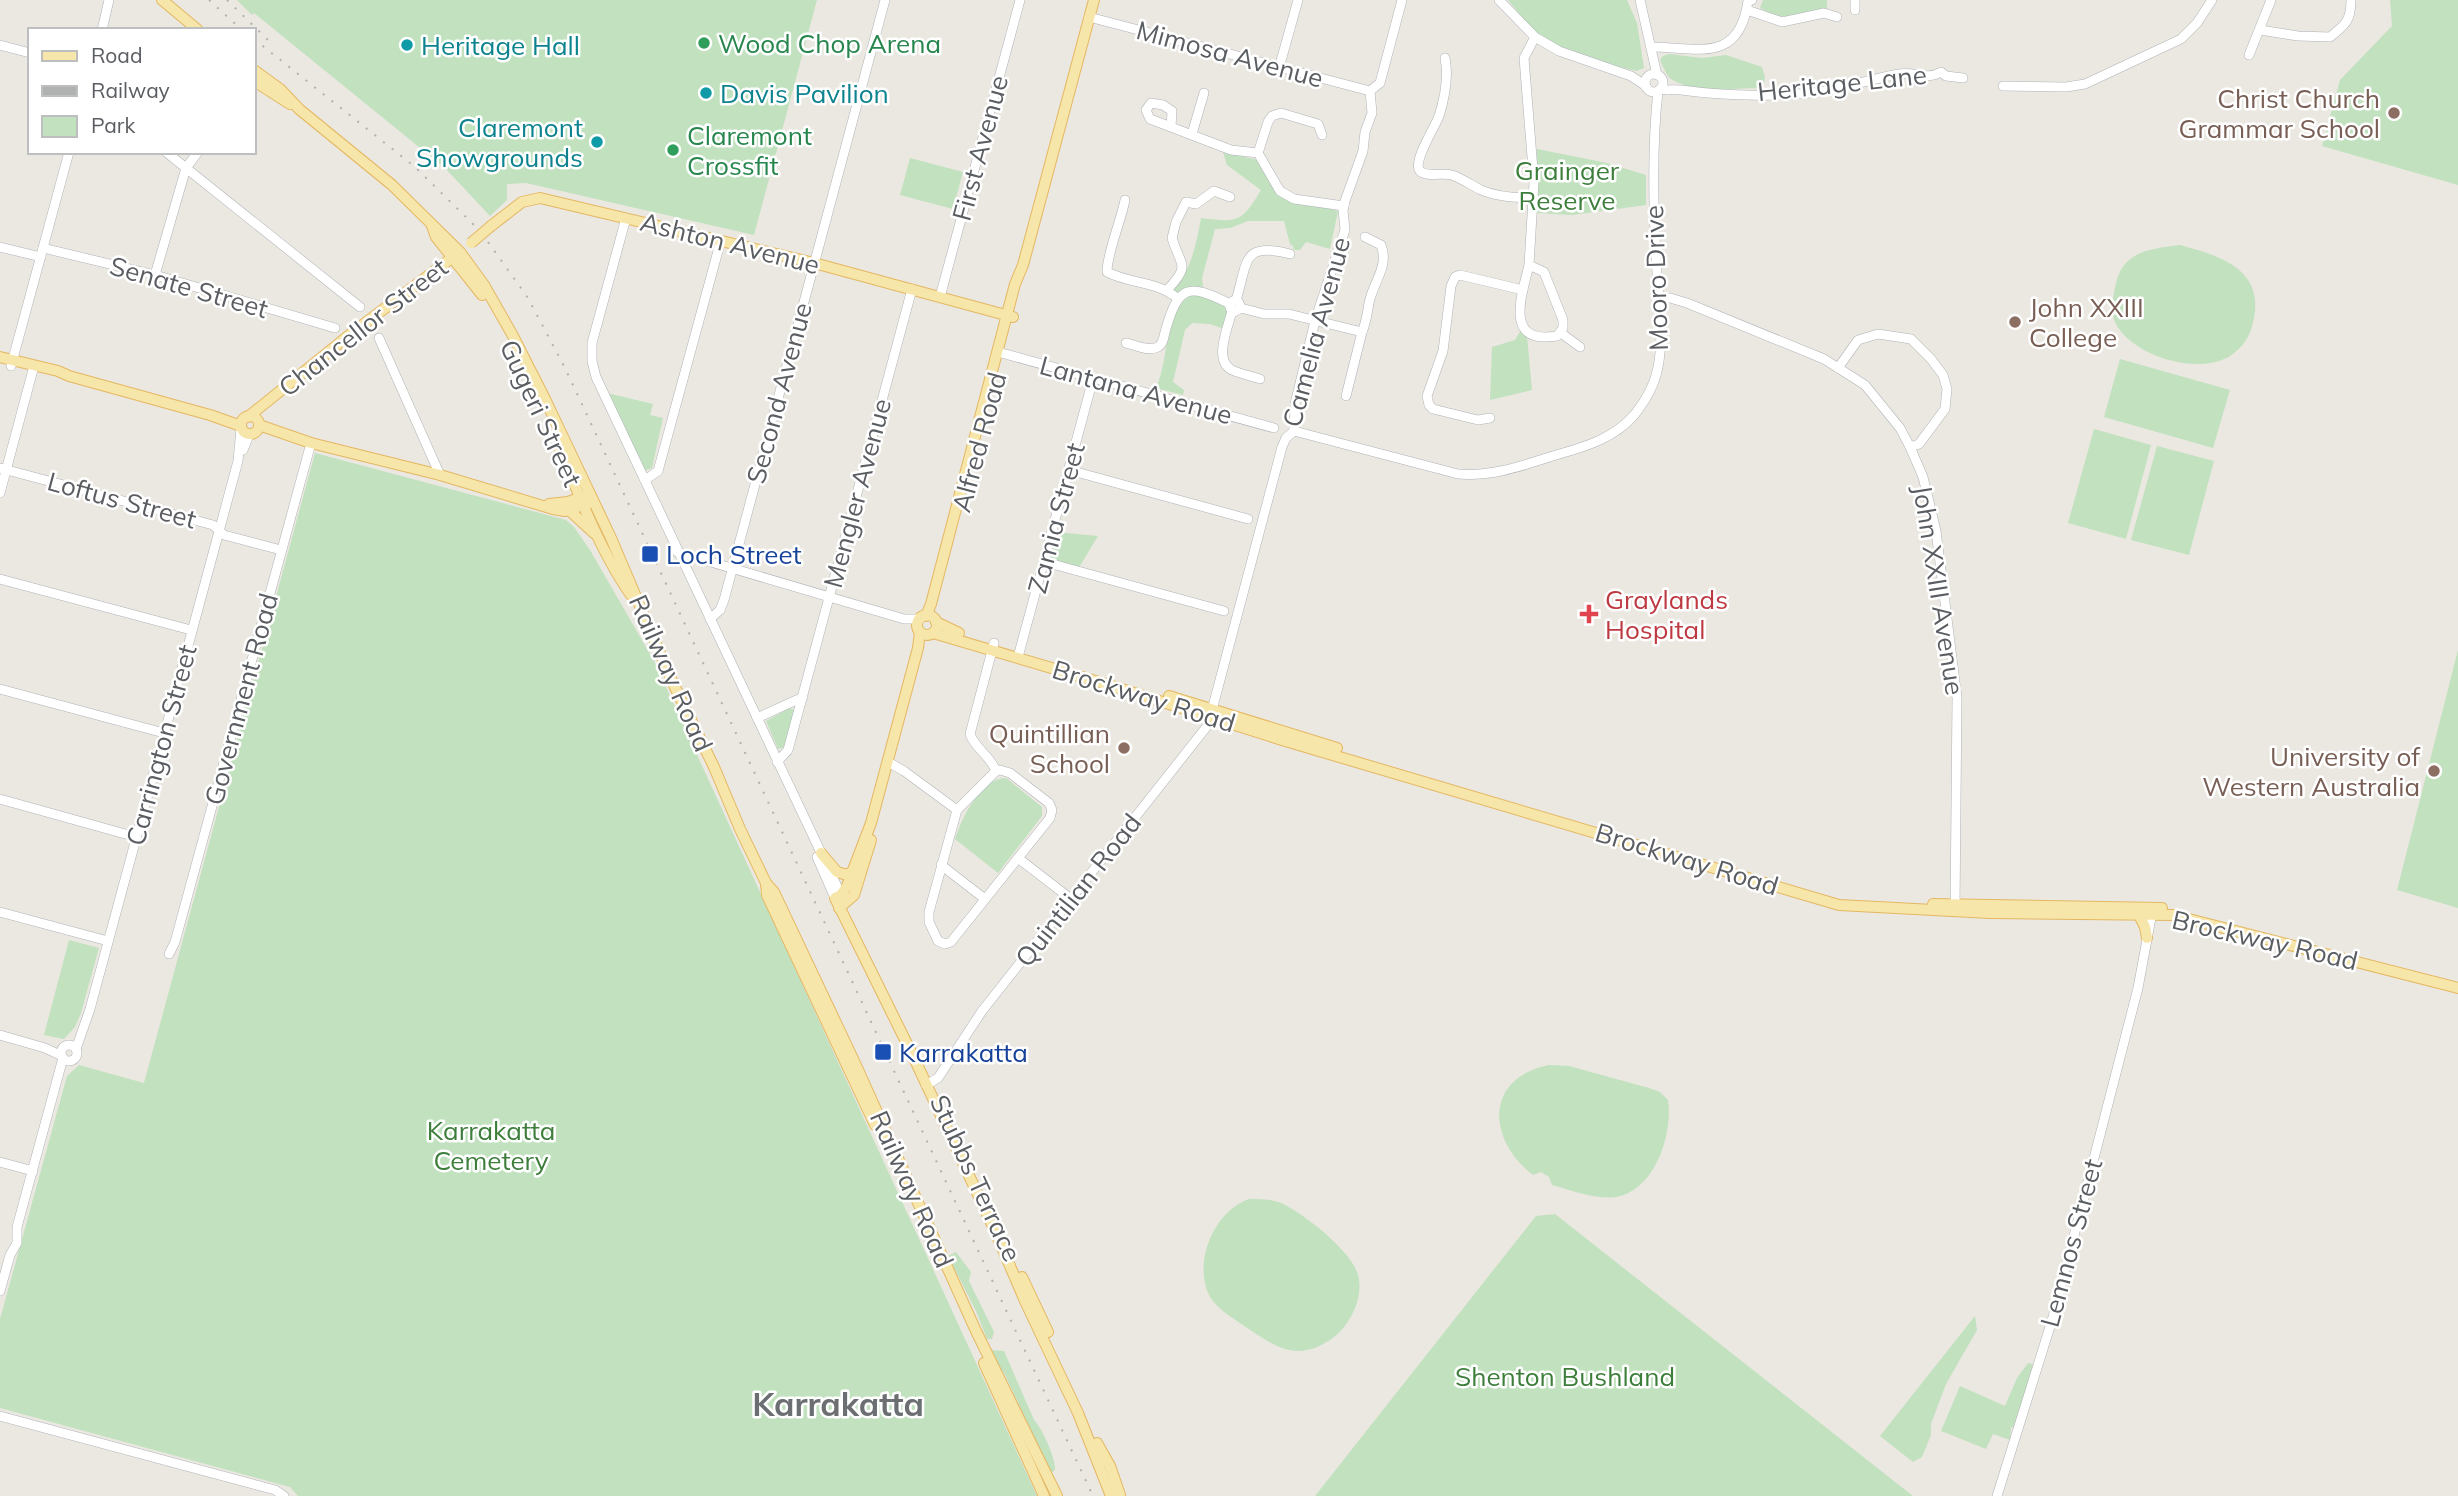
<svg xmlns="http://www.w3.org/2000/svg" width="2458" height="1496" font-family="Mulish,sans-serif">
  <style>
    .green { fill: #c1e1bf }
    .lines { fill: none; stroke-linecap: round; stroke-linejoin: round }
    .minor-casing { stroke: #afb2b6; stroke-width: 10 }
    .major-casing { stroke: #e4b762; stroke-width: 12 }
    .minor { stroke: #fff; stroke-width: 9 }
    .major { stroke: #f7e6aa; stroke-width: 10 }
    .rail { stroke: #b0b1b1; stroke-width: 2; stroke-dasharray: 2 9; stroke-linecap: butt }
    .major-bridge-casing { stroke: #e4b762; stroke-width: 12; stroke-linecap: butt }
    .major-bridge { stroke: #f7e6aa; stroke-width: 10 }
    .leisure-dot { fill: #2e9e5b; stroke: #fff; stroke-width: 2.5 }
    .culture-dot { fill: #0f9aa8; stroke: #fff; stroke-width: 2.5 }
    .education-dot { fill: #8d6e63; stroke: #fff; stroke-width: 2.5 }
    .transit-dot { fill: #1a4fb4; stroke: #fff; stroke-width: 2.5 }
    .health-dot { fill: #e0444e; stroke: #fff; stroke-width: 2.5 }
    .labels { text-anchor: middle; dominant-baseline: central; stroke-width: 5; stroke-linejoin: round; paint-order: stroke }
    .leisure-label { font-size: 26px; fill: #27864d; stroke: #fff; text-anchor: start }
    .culture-label { font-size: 26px; fill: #0d838f; stroke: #fff; text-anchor: start }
    .street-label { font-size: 26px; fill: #5a5d61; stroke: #fff }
    .education-label { font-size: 26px; fill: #785e54; stroke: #fff; text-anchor: end }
    .park-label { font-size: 26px; fill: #3d7e3b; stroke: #fff }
    .transit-label { font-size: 26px; fill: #164399; stroke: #fff; text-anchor: start }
    .health-label { font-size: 26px; fill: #be3a42; stroke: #fff; text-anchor: start }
    .district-label { font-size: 33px; font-weight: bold; fill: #6b6f72; stroke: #fff }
  </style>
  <rect width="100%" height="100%" fill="#ebe8e1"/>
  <g class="green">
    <polygon points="237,0 817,0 754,235 526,183 507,184 507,200 490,216 446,169 254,13 252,15"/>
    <polygon points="1508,0 1627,0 1637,23 1644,68 1636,71 1620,67 1542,41"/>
    <polygon points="1763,0 1827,0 1827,11 1778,17 1760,8"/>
    <polygon points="2390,0 2458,0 2458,185 2322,146 2340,80 2392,26"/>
    <path d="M1669 54 1702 58 1726 55 1762 67 1765 77 1763 88C1738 88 1692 94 1671 79 1666 75 1663 66 1660 60L1663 56Z"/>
    <polygon points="1537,149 1607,163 1646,175 1646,205 1572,215 1536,213"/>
    <path d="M1223 152 1258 160 1269 181 1280 196 1338 211 1330 249 1306 242 1300 250H1294L1293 246 1290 244 1284 221H1248L1230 228 1215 229 1202 278 1203 287 1187 290 1178 295 1171 290C1192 270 1196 245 1201 218 1238 223 1242 222 1261 190L1227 165Z"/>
    <polygon points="910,158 963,172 953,209 900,195"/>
    <path d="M2180 245C2221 256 2266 270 2253 322 2250 337 2243 347 2230 356 2198 376 2133 356 2116 324 2110 313 2113 299 2115 287 2122 251 2149 249 2180 245Z"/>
    <path d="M1203 293 1227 302 1230 312 1224 329 1210 324 1192 323 1185 330 1173 382 1184 390 1183 395 1156 388C1168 362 1164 325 1183 301 1188 295 1196 294 1203 293Z"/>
    <polygon points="1521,330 1527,336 1532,390 1490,400 1492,347 1515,340"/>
    <polygon points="2120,359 2230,390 2213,448 2104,417"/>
    <polygon points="607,393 653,404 650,415 663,418 652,468 644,471"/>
    <polygon points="2094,429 2151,445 2126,539 2068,523"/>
    <polygon points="2157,446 2214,461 2189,555 2131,540"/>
    <polygon points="315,453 566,520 574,527 590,550 654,661 1037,1496 298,1496 290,1487 0,1408 0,1319 67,1076 79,1065 144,1083"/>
    <polygon points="1055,532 1098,536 1078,569 1050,558"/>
    <polygon points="2458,650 2458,908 2397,890"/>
    <polygon points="790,708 796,711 786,746 778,749 766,721"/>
    <path d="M1006 778 1042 807V816L998 873 955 839C962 818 980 778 1006 778Z"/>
    <polygon points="69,940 99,948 81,1013 75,1027 64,1039 44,1035"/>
    <path d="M1549 1065 1569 1066 1649 1088 1660 1092 1668 1100C1673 1134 1655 1191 1616 1197 1596 1200 1571 1190 1552 1185L1549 1177 1541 1172 1533 1175C1487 1140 1484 1078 1549 1065Z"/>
    <path d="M1249 1199C1260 1199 1271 1199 1281 1203 1303 1213 1352 1251 1358 1275 1364 1296 1351 1324 1334 1337 1298 1364 1275 1347 1243 1325 1230 1316 1215 1308 1208 1293 1194 1259 1215 1211 1249 1199Z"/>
    <polygon points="1555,1214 1913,1496 1315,1496 1536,1216"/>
    <polygon points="956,1252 971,1272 969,1281 994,1332 992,1339 987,1339 976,1311 948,1256"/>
    <polygon points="1975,1316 1977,1330 1946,1384 1931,1424 1931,1435 1922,1457 1913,1462 1880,1436"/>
    <path d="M992 1350 1004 1351 1034 1420C1042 1428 1056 1459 1055 1470L1051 1473 1005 1375 994 1358Z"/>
    <polygon points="2028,1363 2033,1364 2014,1428 2011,1427 2010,1440 1993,1434 1986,1449 1941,1431 1960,1386 2005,1406 2017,1378"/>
  </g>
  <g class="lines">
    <defs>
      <g id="minor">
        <polyline points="1499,0 1535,37 1559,51 1631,76 1646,86"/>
        <polyline points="1640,0 1657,75"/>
        <polyline points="1855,0 1855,10"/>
        <polyline points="1747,10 1782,22 1824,13 1837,17"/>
        <polyline points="1089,17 1370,91"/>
        <polyline points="102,30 109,0"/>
        <path d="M2260 30 2298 36 2330 37C2345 25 2351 21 2351 0"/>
        <polyline points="0,45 30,53"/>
        <path d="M1651 47C1696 47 1739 65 1748 1L1752 0"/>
        <polyline points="2249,55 2271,0"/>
        <path d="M1445 58C1449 78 1445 97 1439 116 1435 127 1412 162 1420 171 1427 178 1443 172 1452 175 1463 179 1471 185 1481 190 1497 197 1517 198 1534 198"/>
        <polyline points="1279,68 1298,0"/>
        <circle cx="1654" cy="83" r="9"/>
        <polyline points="2003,86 2066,87 2085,84 2181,39 2197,23 2212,0"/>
        <path d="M1660 89C1667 91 1673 89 1681 90 1725 96 1786 98 1831 90 1854 85 1876 78 1899 74 1915 71 1926 81 1941 72L1946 76 1963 78"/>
        <polyline points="1171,127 1172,111 1163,105 1151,103 1146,110 1150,119 1231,150 1258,153 1280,191 1294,199 1344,206"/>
        <polyline points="1192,134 1204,93"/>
        <polyline points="166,152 360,307"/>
        <polyline points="1258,153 1268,122 1272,116 1281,113 1318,124 1322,135"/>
        <path d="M1125 200C1121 221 1107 253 1107 272 1130 284 1157 281 1177 298"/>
        <polyline points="626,218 592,343 592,361 596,377 841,895"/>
        <polyline points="0,247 41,257"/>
        <polyline points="43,248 155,275 335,328"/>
        <path d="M1529 265C1522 295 1503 345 1557 336L1563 328V320L1544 272 1529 265 1534 182 1524 58 1535 37"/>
        <polyline points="155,275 186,168 198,152"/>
        <path d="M1167 290C1192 264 1180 266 1172 238L1176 222 1186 202 1196 204 1214 191 1230 197"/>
        <polyline points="940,297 1020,0"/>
        <polyline points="1658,298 1670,298 1687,303 1824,359 1865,385 1900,428 1910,447 1923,477 1936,531 1957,698 1955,910"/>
        <path d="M1236 300C1248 263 1241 241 1290 254"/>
        <polyline points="1241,308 1238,301 1233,301 1230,304 1230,308 1234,312 1241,308 1264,314 1289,314 1362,332"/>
        <path d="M1232 311C1228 327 1213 361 1232 370 1241 374 1251 376 1260 379"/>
        <polyline points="1561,333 1580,347"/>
        <polyline points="379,338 440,475"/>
        <path d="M1126 343C1135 345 1149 352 1158 347 1163 344 1164 337 1165 332 1178 286 1187 282 1230 304"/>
        <polyline points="998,352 1274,428"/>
        <polyline points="11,366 69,152"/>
        <polyline points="1838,368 1858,340 1878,334 1911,339 1931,359 1943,375 1947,389 1945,409 1919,444 1910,447"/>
        <path d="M1346 396 1362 332C1367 321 1367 311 1370 299 1375 280 1389 265 1381 245L1365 237"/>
        <polyline points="1490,418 1478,420 1433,409 1429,405 1427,396 1443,351 1451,286 1455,277 1460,275 1523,290"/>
        <path d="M1294 431 1458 474C1493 477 1524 465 1556 455 1585 447 1615 438 1635 414 1646 400 1655 384 1658 367 1665 333 1657 290 1656 255 1653 200 1652 145 1658 91"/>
        <polyline points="1294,431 1295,404 1315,321 1345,230 1343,210 1345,201 1363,151 1365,132 1372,113 1370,91 1380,83 1402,0"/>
        <polyline points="243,450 249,435"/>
        <polyline points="0,468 213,525 224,535 281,550"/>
        <polyline points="1069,470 1248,519"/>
        <polyline points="645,480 658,471 721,240"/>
        <polyline points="0,493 34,366"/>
        <polyline points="677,552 904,619 920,619"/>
        <polyline points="1045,562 1224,611"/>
        <polyline points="0,579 191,630"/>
        <polyline points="710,619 720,610 724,600 885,0"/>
        <path d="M994 643 970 734C975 749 990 755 996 771"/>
        <polyline points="1018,657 1093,379"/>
        <polyline points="0,689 164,733"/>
        <polyline points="757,718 803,697"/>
        <polyline points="777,762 788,750 912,289"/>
        <polyline points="888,762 904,771 957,810"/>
        <polygon points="1000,770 1010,773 1049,803 1052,810 1050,818 951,942 945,944 938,941 929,922 929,912 957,810 996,771"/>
        <polyline points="0,799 136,837"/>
        <polyline points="817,857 835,898"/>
        <polyline points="1018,858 1071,899"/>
        <polyline points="941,865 985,899"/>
        <polyline points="0,912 108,941"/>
        <polyline points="169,954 175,942 311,443"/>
        <polyline points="0,1035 45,1048 62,1056"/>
        <circle cx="69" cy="1053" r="8"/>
        <polyline points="76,1049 90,1009 238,461 241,429"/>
        <polyline points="926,1085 938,1078 982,1011 1208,725 1282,447 1286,438 1294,431"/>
        <polyline points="0,1162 33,1171"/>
        <polyline points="0,1291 10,1255 17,1243 17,1227 63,1058"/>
        <polyline points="0,1416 275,1490 284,1496"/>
        <polyline points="1997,1496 2053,1317 2138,988 2151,918 2151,910"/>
      </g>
      <g id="major">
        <polyline points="162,0 198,30"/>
        <polyline points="254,70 280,89 299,109 392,185 460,252 484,285 513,336 545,399 611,538 671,679 714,767 740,829 766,883 774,892 854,1061 976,1331 1057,1496"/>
        <polyline points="254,81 290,104"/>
        <polyline points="432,226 436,237 482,295"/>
        <polyline points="491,226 522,202 540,198 814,263 1013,317"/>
        <polyline points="0,357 58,371 69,376 210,415 241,426"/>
        <circle cx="250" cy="425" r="9"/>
        <polyline points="248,417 352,333 457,254"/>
        <polyline points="259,425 311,443 440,475 553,509 565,511 589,503"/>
        <path d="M560 449C579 496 602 554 631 595"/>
        <polyline points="549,504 568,502 588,495"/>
        <polyline points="569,510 594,533"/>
        <circle cx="927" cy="625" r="10"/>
        <polyline points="926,616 931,604 1015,284 1023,265 1094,0"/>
        <polyline points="936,622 959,633"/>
        <polyline points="920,632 918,648 871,823 847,886 841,895 835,898 914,1058 995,1231 1025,1301 1078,1413 1111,1496"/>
        <polyline points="933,633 1109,685 1282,740 1839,905 1990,913 2173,915 2458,988"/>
        <polyline points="1169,696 1337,748"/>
        <polyline points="821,853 837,872 847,875 853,871"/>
        <polyline points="766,883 767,895 875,1125"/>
        <polyline points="1933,904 2162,908"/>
        <polyline points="839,908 854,895 871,840"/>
        <polyline points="2139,915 2145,927 2147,938"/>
        <polyline points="1022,1277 1048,1332"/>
        <polyline points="984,1363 1044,1496"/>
        <polyline points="1097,1443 1110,1466 1120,1495"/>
      </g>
    </defs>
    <use href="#minor" class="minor-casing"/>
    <use href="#major" class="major-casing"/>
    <use href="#minor" class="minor"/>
    <use href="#major" class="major"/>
    <g class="rail">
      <polyline points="209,0 242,30"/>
      <polyline points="227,0 270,42"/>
      <polyline points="254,39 415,167 475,226"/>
      <polyline points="488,242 528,298 565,368 1093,1496"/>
    </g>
    <defs>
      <polyline id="major-bridge" points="471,243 491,226"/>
    </defs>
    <use href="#major-bridge" class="major-bridge-casing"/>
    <use href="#major-bridge" class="major-bridge"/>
  </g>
  <g class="leisure-dot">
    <circle cx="704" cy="43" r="7"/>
    <circle cx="673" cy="150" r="7"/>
  </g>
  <g class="culture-dot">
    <circle cx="407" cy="45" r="7"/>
    <circle cx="706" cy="93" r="7"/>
    <circle cx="597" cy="142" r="7"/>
  </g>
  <g class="education-dot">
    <circle cx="2394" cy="113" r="7"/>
    <circle cx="2015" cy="322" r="7"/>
    <circle cx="1124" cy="748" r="7"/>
    <circle cx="2434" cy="771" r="7"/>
  </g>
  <g class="transit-dot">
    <rect x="641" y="545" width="18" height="18" rx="3.5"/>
    <rect x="874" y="1043" width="18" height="18" rx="3.5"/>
  </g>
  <path class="health-dot" d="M1585.5 603.5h7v7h7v7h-7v7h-7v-7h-7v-7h7z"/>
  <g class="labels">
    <g class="leisure-label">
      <text x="718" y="43">Wood Chop Arena</text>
      <text x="687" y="135">Claremont<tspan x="687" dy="30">Crossfit</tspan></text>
    </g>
    <g class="culture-label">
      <text x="421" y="45">Heritage Hall</text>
      <text x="720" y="93">Davis Pavilion</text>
      <text x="583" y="127" text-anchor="end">Claremont<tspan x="583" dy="30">Showgrounds</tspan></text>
    </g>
    <g class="street-label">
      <text transform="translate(1230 54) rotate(15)">Mimosa Avenue</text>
      <text transform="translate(1842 83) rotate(-6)">Heritage Lane</text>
      <text transform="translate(980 148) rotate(-75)">First Avenue</text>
      <text transform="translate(730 243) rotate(14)">Ashton Avenue</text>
      <text transform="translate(1656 278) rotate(-92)">Mooro Drive</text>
      <text transform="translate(189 287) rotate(16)">Senate Street</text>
      <text transform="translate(363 327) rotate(-38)">Chancellor Street</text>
      <text transform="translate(1316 332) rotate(-75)">Camelia Avenue</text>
      <text transform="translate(1136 390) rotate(15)">Lantana Avenue</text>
      <text transform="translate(779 393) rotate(-75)">Second Avenue</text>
      <text transform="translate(541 413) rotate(65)">Gugeri Street</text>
      <text transform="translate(979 442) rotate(-75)">Alfred Road</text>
      <text transform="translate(857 493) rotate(-75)">Mengler Avenue</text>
      <text transform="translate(122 500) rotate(15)">Loftus Street</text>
      <text transform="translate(1056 518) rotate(-75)">Zamia Street</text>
      <text transform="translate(1939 590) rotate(81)">John XXIII Avenue</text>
      <text transform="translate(671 673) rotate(66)">Railway Road</text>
      <text transform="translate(1144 696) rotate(17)">Brockway Road</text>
      <text transform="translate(241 699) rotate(-75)">Government Road</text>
      <text transform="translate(161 745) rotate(-75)">Carrington Street</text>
      <text transform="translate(1687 859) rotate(17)">Brockway Road</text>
      <text transform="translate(1078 890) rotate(-52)">Quintilian Road</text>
      <text transform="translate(2265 940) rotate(13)">Brockway Road</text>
      <text transform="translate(976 1178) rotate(65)">Stubbs Terrace</text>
      <text transform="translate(912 1189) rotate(66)">Railway Road</text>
      <text transform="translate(2071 1243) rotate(-75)">Lemnos Street</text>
    </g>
    <g class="education-label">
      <text x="2380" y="98">Christ Church<tspan x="2380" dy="30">Grammar School</tspan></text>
      <text x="2029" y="307" text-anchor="start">John XXIII<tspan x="2029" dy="30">College</tspan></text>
      <text x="1110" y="733">Quintillian<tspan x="1110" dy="30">School</tspan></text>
      <text x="2420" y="756">University of<tspan x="2420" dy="30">Western Australia</tspan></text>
    </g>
    <g class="park-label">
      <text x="1567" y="170">Grainger<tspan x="1567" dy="30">Reserve</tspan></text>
      <text x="491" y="1130">Karrakatta<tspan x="491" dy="30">Cemetery</tspan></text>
      <text x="1565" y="1376">Shenton Bushland</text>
    </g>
    <g class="transit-label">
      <text x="666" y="554">Loch Street</text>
      <text x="899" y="1052">Karrakatta</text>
    </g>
    <g class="health-label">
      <text x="1605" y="599">Graylands<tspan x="1605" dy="30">Hospital</tspan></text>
    </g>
    <g class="district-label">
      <text x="838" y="1403">Karrakatta</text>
    </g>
  </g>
  <rect x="28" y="28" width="228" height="126" fill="#ffffff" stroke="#bdbec0" stroke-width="2"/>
  <rect x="42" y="51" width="35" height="10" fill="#f7e6aa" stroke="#bdbec0" stroke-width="2"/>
  <text x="91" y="63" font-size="21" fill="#5a5d61">Road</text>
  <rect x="42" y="86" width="35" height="10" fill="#b0b1b1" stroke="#bdbec0" stroke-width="2"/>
  <text x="91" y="98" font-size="21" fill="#5a5d61">Railway</text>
  <rect x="42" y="116" width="35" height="21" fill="#c1e1bf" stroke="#bdbec0" stroke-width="2"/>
  <text x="91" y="133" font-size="21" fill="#5a5d61">Park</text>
</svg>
